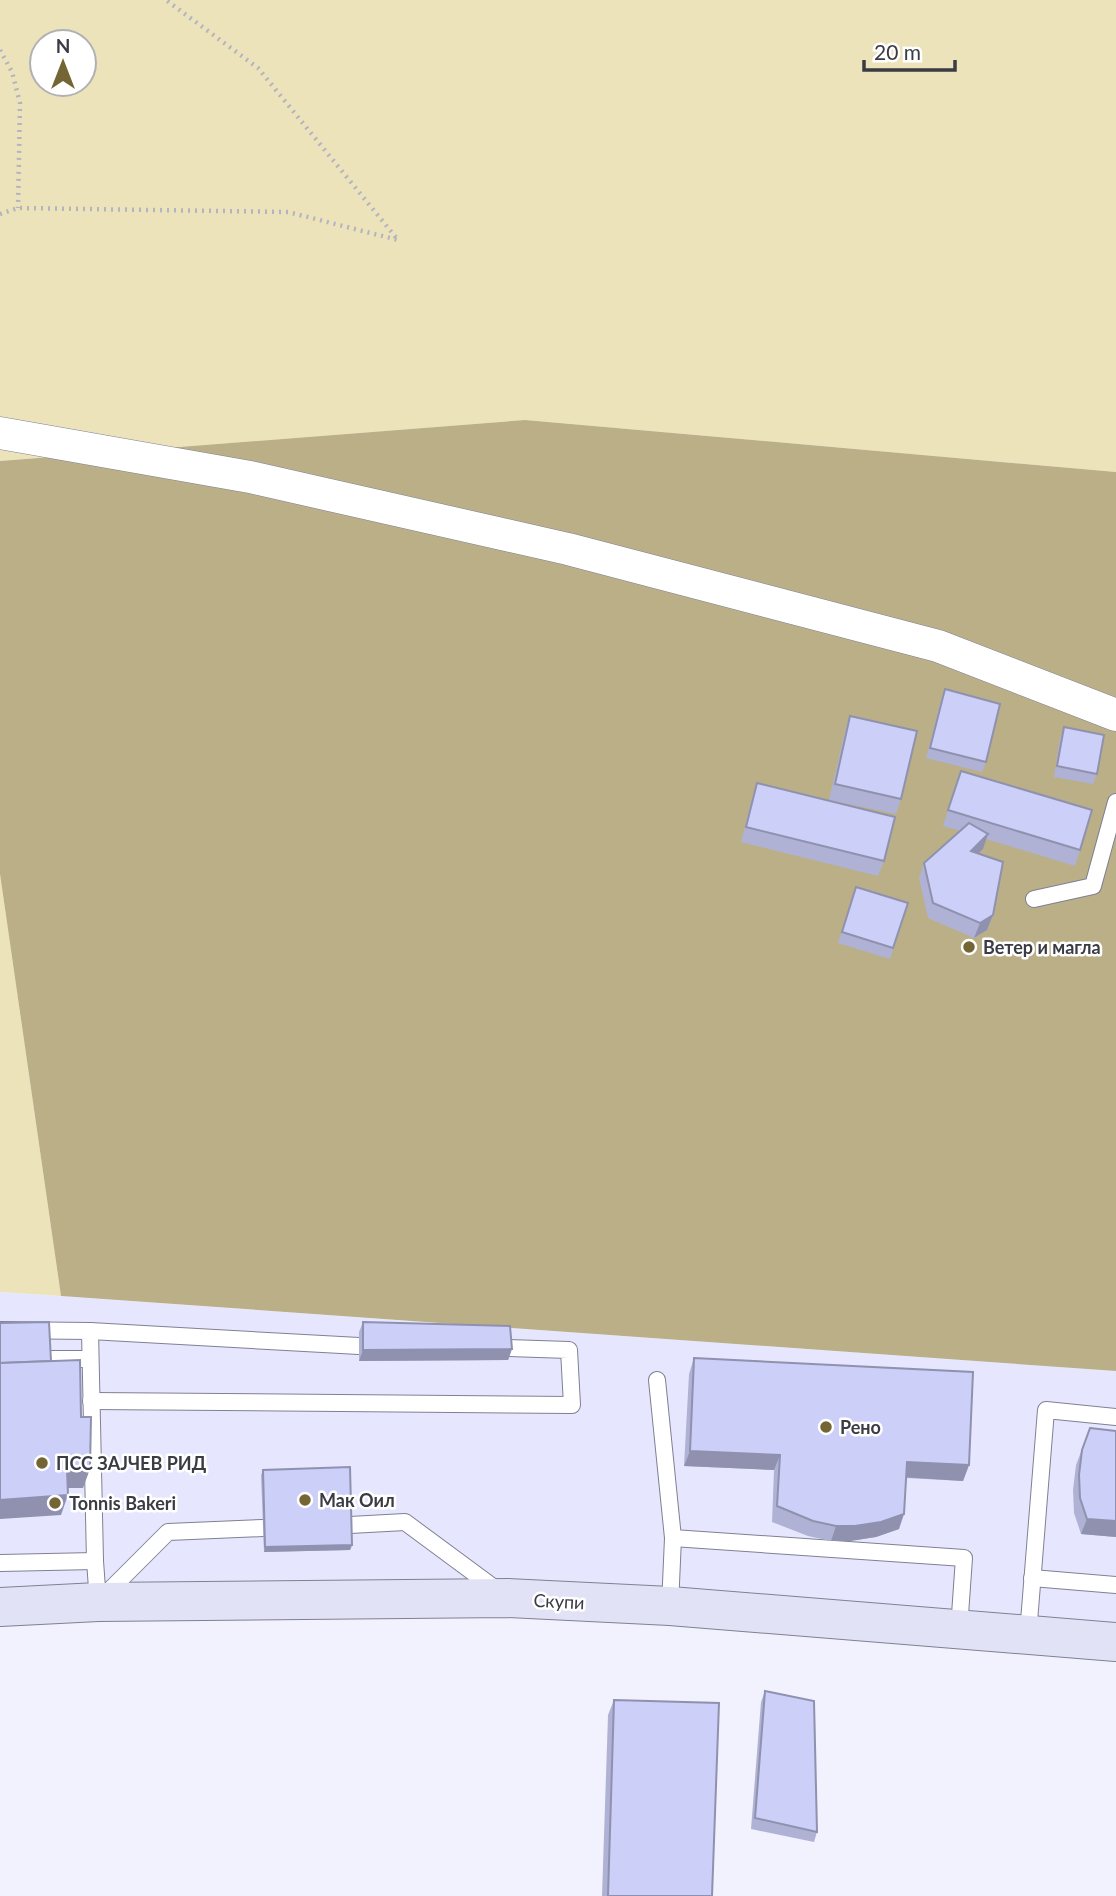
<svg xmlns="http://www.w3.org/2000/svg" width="1116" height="1896" font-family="Lato,sans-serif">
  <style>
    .built { fill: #e6e7fe }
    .green { fill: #ede3bb; fill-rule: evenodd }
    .forest { fill: #baaf87 }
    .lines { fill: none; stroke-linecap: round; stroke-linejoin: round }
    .lane-casing { stroke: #7f8092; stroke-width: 18 }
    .street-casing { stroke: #7f8092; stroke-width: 33 }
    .secondary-casing { stroke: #7f8092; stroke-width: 40 }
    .path { stroke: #b3b4bf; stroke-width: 4.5; stroke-dasharray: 2 5; stroke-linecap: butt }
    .lane { stroke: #fff; stroke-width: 16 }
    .street { stroke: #fff; stroke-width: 32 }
    .secondary { stroke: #e1e2f5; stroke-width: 38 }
    .wall { fill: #afb2d5 }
    .shaded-wall { fill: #8f91ae }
    .building { fill: #cccff8; stroke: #8f91ae; stroke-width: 2 }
    .poi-dot { fill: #746634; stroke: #fff; stroke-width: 2.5 }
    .labels { text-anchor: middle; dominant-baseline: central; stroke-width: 5; stroke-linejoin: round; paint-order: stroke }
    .poi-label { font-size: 18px; font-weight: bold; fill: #3a3b43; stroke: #fff; text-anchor: start }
    .street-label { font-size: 18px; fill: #3a3b43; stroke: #fff }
  </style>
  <rect width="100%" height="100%" fill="#f1f2fe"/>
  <polygon class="built" points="0,1292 1116,1371 1116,1642 845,1619 0,1607"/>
  <g class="green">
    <path d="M0 0H1116V472L525 420 0 461ZM42 42H84V84H42Z"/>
    <polygon points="0,874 61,1296 0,1292"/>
  </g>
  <polygon class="forest" points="525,420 1116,472 1116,1371 61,1296 0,874 0,461"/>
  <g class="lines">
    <defs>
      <g id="lane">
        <polyline points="1034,899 1093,886 1116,802"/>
        <polyline points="0,1330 90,1331 95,1561 98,1602"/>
        <polyline points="90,1331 359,1346"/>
        <polyline points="45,1359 90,1359"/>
        <polyline points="657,1380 673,1538 670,1606"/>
        <polyline points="91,1401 572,1405 569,1350 507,1348"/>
        <polyline points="350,1525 405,1522 497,1590"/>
        <polyline points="673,1538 964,1558 959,1629"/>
        <polyline points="0,1563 95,1561"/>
        <polyline points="1032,1578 1116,1585"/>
        <polyline points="102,1598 168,1532 263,1528"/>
        <polyline points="1028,1634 1046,1410 1116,1417"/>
      </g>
      <polyline id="street" points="0,433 250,477 568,549 938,646 1116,715"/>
      <polyline id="secondary" points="0,1607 98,1602 507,1598 670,1606 1116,1642"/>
    </defs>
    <use href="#lane" class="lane-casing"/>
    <use href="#street" class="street-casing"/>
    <use href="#secondary" class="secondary-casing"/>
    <g class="path">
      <polyline points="0,50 12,72 20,103 18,208"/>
      <polyline points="0,214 18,208 288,212 398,240 258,68 166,0"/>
    </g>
    <use href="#lane" class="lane"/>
    <use href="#street" class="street"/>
    <use href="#secondary" class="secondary"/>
  </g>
  <g class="wall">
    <polygon points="945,689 986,762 982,772 926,758 941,700"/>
    <polygon points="850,716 901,799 896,814 829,800 845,731"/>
    <polygon points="1064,727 1097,774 1093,784 1054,777 1060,738"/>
    <polygon points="961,771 1080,850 1075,866 986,839 983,849 978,853 993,915 987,930 974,938 928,918 919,878 924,863 960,831 943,826"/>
    <polygon points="757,783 884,861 878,876 741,842 752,798"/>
    <polygon points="856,887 908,903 890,959 838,943"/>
    <polygon points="363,1322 512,1349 508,1360 359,1361 359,1332"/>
    <polygon points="694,1358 969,1465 963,1481 906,1478 899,1529 876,1537 850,1541 831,1541 808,1536 772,1522 774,1470 684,1466 689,1374"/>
    <polygon points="1090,1428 1116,1537 1081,1534 1074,1513 1073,1490 1076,1465"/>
    <polygon points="263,1470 352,1545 350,1550 264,1552 261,1475"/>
    <polygon points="765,1691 817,1832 814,1842 751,1829 761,1702"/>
    <polygon points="614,1700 712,1896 602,1896 608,1715"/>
  </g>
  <g class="shaded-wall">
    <polygon points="988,834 983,849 965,866 971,851"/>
    <polygon points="993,915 987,930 974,938 980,923"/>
    <polygon points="512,1349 508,1360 359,1361 363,1350"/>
    <polygon points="690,1451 780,1455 774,1470 684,1466"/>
    <polygon points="907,1462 969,1465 963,1481 901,1477"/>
    <polygon points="67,1469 90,1469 83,1488 60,1488"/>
    <polygon points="68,1495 61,1515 0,1519 0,1500"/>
    <polygon points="904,1514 899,1529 876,1537 850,1541 831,1541 836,1526"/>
    <polygon points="1087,1519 1116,1521 1116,1537 1081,1534"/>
    <polygon points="352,1545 350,1550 264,1552 265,1547"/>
  </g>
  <g class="building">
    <polygon points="945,689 1000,704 986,762 930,748"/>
    <polygon points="850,716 917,731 901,799 835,784"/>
    <polygon points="1064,727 1104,735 1097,774 1057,766"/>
    <polygon points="961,771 1092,810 1080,850 948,810"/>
    <polygon points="757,783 895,817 884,861 746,827"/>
    <polygon points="969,823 988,834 971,851 1003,862 993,915 980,923 933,903 924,863"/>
    <polygon points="856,887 908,903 893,948 842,932"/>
    <polygon points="49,1322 51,1361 0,1363 0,1323"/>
    <polygon points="363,1322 510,1326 512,1349 363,1350"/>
    <polygon points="694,1358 973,1372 969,1465 907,1462 904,1514 881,1522 855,1526 836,1526 813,1521 777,1506 780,1455 690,1451"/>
    <polygon points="80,1360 81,1417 91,1417 90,1469 67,1469 68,1495 0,1500 0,1363"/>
    <polygon points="1090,1428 1116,1431 1116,1521 1087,1519 1080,1498 1079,1475 1082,1450"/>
    <polygon points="350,1467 352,1545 265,1547 263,1470"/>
    <polygon points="765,1691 814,1701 817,1832 755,1818"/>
    <polygon points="614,1700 719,1703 712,1896 608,1896"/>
  </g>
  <g class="poi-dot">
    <circle cx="969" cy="947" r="7"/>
    <circle cx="826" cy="1427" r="7"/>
    <circle cx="42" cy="1463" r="7"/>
    <circle cx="305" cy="1500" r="7"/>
    <circle cx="55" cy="1503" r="7"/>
  </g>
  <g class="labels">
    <g class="poi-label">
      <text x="983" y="947">Ветер и магла</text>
      <text x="840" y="1427">Рено</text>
      <text x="56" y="1463">ПСС ЗАЈЧЕВ РИД</text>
      <text x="319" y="1500">Мак Оил</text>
      <text x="69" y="1503">Tonnis Bakeri</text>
    </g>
    <g class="street-label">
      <text transform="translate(559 1601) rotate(3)">Скупи</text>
    </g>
  </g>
  <g transform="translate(63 63)"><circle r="33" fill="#ffffff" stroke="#b0b1b4" stroke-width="2"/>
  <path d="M0-5L12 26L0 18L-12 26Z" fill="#746634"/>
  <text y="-10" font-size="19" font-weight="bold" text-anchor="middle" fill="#3a3b43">N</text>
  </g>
  <path d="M864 60v10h91v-10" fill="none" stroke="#3a3b43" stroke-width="3.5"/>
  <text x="874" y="60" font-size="21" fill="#3a3b43" stroke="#ffffff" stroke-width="5" paint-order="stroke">20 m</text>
</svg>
